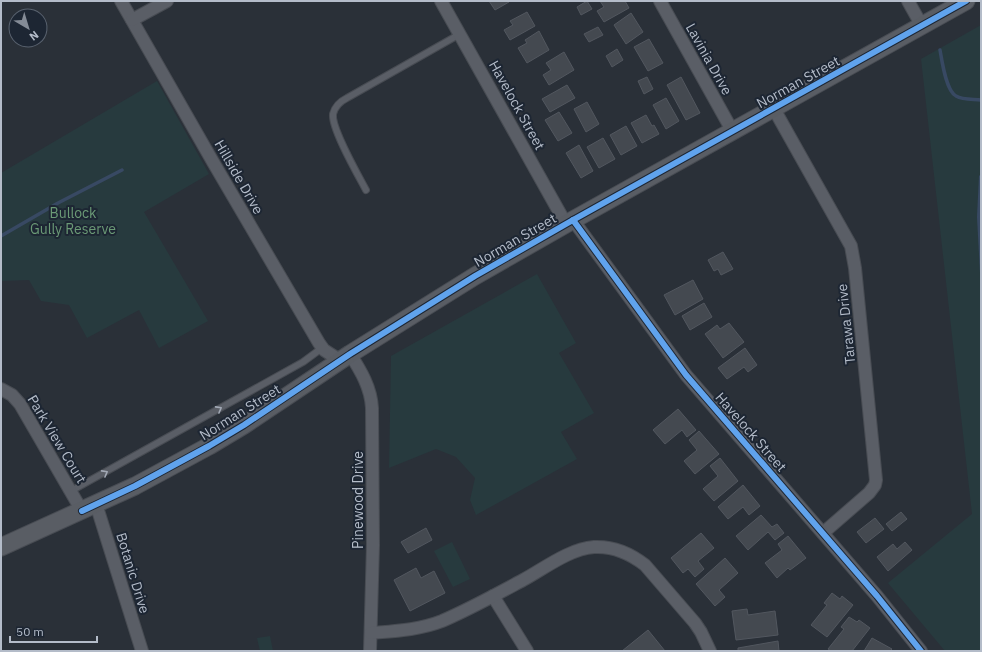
<svg xmlns="http://www.w3.org/2000/svg" width="982" height="652" font-family="'IBM Plex Sans',sans-serif">
  <style>
    .green { fill: #273a3e }
    .water { fill: #384963 }
    .lines { fill: none; stroke-linecap: round; stroke-linejoin: round }
    .stream { stroke: #384963; stroke-width: 3.5 }
    .building { fill: #444950; stroke: #52575f }
    .lane-casing { stroke: #484c53; stroke-width: 8 }
    .street-casing { stroke: #484c53; stroke-width: 14 }
    .secondary-casing { stroke: #484c53; stroke-width: 19 }
    .lane { stroke: #5a5e66; stroke-width: 6 }
    .street { stroke: #5a5e66; stroke-width: 12 }
    .secondary { stroke: #595d64; stroke-width: 17 }
    .cycleway-casing { stroke: #1d2633; stroke-width: 8 }
    .cycleway { stroke: #60a3ed; stroke-width: 6 }
    .oneway { stroke: #a2a9b5 }
    .labels { text-anchor: middle; dominant-baseline: central; stroke-width: 4; stroke-linejoin: round; paint-order: stroke }
    .street-label { font-size: 14px; fill: #b4bcc9; stroke: #1d2633 }
    .park-label { font-size: 14px; fill: #6b9a76; stroke: #1d2633 }
  </style>
  <rect width="100%" height="100%" fill="#2a3038"/>
  <g class="green">
    <polygon points="981,25 981,651 945,651 888,583 972,514 921,59"/>
    <polygon points="157,81 209,174 144,212 208,321 159,348 139,310 87,338 69,305 41,301 29,280 1,281 1,173"/>
    <polygon points="537,274 576,343 559,353 594,413 561,432 577,459 476,515 470,500 475,478 456,457 436,449 389,468 391,356"/>
    <polygon points="452,542 470,579 453,587 434,551"/>
    <polygon points="270,636 273,651 260,651 257,638"/>
  </g>
  <polygon class="water" points="981,174 981,292 977,217 979,176"/>
  <g class="lines">
    <g class="stream">
      <path d="M940 50C942 61 946 91 956 96 963 100 973 99 981 100"/>
      <polyline points="1,236 58,203 122,170"/>
    </g>
  </g>
  <g class="building">
    <polygon points="489,1 508,1 509,2 495,10"/>
    <polygon points="587,1 592,9 581,15 577,7"/>
    <polygon points="600,1 625,1 629,8 604,22 597,11 604,7"/>
    <polygon points="527,12 535,26 510,40 504,30 513,25 510,21"/>
    <polygon points="631,13 643,32 626,44 614,25"/>
    <polygon points="598,27 603,35 589,42 584,34"/>
    <polygon points="539,31 549,50 527,63 518,48 527,43 525,40"/>
    <polygon points="649,39 663,63 648,71 634,47"/>
    <polygon points="617,49 623,60 612,67 606,56"/>
    <polygon points="564,52 574,70 549,85 543,75 551,70 546,63"/>
    <polygon points="647,77 653,89 644,94 638,81"/>
    <polygon points="681,77 700,113 686,120 667,85"/>
    <polygon points="567,85 575,98 550,112 542,99"/>
    <polygon points="666,98 679,121 666,129 653,105"/>
    <polygon points="587,102 599,124 586,132 574,109"/>
    <polygon points="559,112 572,133 558,141 545,120"/>
    <polygon points="646,115 652,126 654,125 659,134 642,143 631,123"/>
    <polygon points="626,126 637,146 621,155 610,135"/>
    <polygon points="603,138 615,159 599,168 587,147"/>
    <polygon points="579,145 593,171 581,178 566,153"/>
    <polygon points="723,252 733,269 721,275 718,269 714,271 708,260"/>
    <polygon points="693,280 703,299 675,315 664,295"/>
    <polygon points="704,303 712,317 690,330 682,316"/>
    <polygon points="729,323 744,342 723,358 705,334 717,325 720,329"/>
    <polygon points="745,348 757,365 748,372 744,367 727,379 718,368"/>
    <polygon points="678,409 696,430 687,437 682,430 665,444 653,430"/>
    <polygon points="699,431 719,454 695,474 684,461 697,450 689,440"/>
    <polygon points="720,458 738,481 714,501 703,489 718,476 710,466"/>
    <polygon points="743,485 760,506 749,515 743,507 728,519 718,507"/>
    <polygon points="901,512 907,519 892,531 886,524"/>
    <polygon points="761,515 772,527 777,524 784,533 775,540 768,532 748,550 736,536"/>
    <polygon points="875,518 884,529 866,543 857,532"/>
    <polygon points="426,528 432,540 408,553 401,542"/>
    <polygon points="701,533 714,548 698,561 704,569 695,577 688,569 683,573 671,558"/>
    <polygon points="788,536 806,558 790,570 788,568 777,578 765,563 782,550 778,544"/>
    <polygon points="905,542 912,550 888,571 877,557 893,544 897,549"/>
    <polygon points="725,558 738,573 719,590 725,597 715,606 696,584"/>
    <polygon points="416,568 421,578 434,571 445,593 410,611 394,580"/>
    <polygon points="832,593 840,599 842,596 853,605 827,637 811,625 827,605 824,603"/>
    <polygon points="747,609 748,615 775,611 778,635 736,640 732,611"/>
    <polygon points="849,617 857,622 859,620 870,628 852,651 831,651 828,649 844,629 841,627"/>
    <polygon points="648,630 665,651 622,651"/>
    <polygon points="872,638 892,649 890,651 864,651"/>
    <polygon points="778,641 779,651 738,651 738,648"/>
  </g>
  <g class="lines">
    <defs>
      <g id="lane">
        <path d="M366 190C358 175 331 128 333 114 335 106 341 101 347 98L460 34"/>
        <polyline points="71,491 303,362 322,348"/>
      </g>
      <g id="street">
        <polyline points="121,1 213,162 319,343 324,350 341,361"/>
        <polyline points="441,1 566,224"/>
        <polyline points="660,1 733,132"/>
        <polyline points="908,1 922,26"/>
        <polyline points="132,20 167,1"/>
        <polyline points="774,109 851,246 855,268 876,480 875,485 869,493 823,533"/>
        <polyline points="573,220 686,375 877,596 921,651"/>
        <path d="M350 354C361 371 371 388 372 408L373 545 370 651"/>
        <polyline points="1,389 12,395 20,404 82,511"/>
        <polyline points="96,504 142,651"/>
        <polyline points="493,596 527,651"/>
        <path d="M371 633C395 631 419 630 442 621 470 609 497 594 523 580 545 568 569 549 594 547 613 546 631 554 645 565L695 623 701 632 710 651"/>
      </g>
      <polyline id="secondary" points="1,547 135,486 209,446 244,425 350,354 475,276 573,220 966,1"/>
    </defs>
    <use href="#lane" class="lane-casing"/>
    <use href="#street" class="street-casing"/>
    <use href="#secondary" class="secondary-casing"/>
    <use href="#lane" class="lane"/>
    <use href="#street" class="street"/>
    <use href="#secondary" class="secondary"/>
    <defs>
      <g id="cycleway">
        <polyline points="573,220 686,375 877,596 921,651"/>
        <polyline points="82,511 135,486 209,446 244,425 350,354 475,276 573,220 966,1"/>
      </g>
    </defs>
    <use href="#cycleway" class="cycleway-casing"/>
    <use href="#cycleway" class="cycleway"/>
  </g>
  <defs><path id="oneway-chevron" d="M-2-3.5L2.5 0L-2 3.5" fill="none" stroke-width="1.6" stroke-linecap="round" stroke-linejoin="round"/></defs>
  <g class="oneway">
    <use href="#oneway-chevron" transform="translate(219 409) rotate(-29)"/>
    <use href="#oneway-chevron" transform="translate(105 473) rotate(-29)"/>
  </g>
  <g class="labels">
    <g class="street-label">
      <text transform="translate(709 59) rotate(61)">Lavinia Drive</text>
      <text transform="translate(798 82) rotate(-29)">Norman Street</text>
      <text transform="translate(517 105) rotate(61)">Havelock Street</text>
      <text transform="translate(239 177) rotate(60)">Hillside Drive</text>
      <text transform="translate(515 240) rotate(-30)">Norman Street</text>
      <text transform="translate(846 324) rotate(-96)">Tarawa Drive</text>
      <text transform="translate(240 412) rotate(-32)">Norman Street</text>
      <text transform="translate(751 432) rotate(49)">Havelock Street</text>
      <text transform="translate(57 439) rotate(59)">Park View Court</text>
      <text transform="translate(358 500) rotate(-90)">Pinewood Drive</text>
      <text transform="translate(133 573) rotate(73)">Botanic Drive</text>
    </g>
    <g class="park-label">
      <text x="73" y="213">Bullock<tspan x="73" dy="16">Gully Reserve</tspan></text>
    </g>
  </g>
  <rect width="982" height="652" fill="none" stroke="#b4bcc9" stroke-width="4"/>
  <g transform="translate(28 28) rotate(142)"><circle r="19" fill="#1d2633" stroke="#59626f"/>
  <path d="M0-3L7 15L0 10L-7 15Z" fill="#848b96"/>
  <text y="-6" font-size="11" font-weight="bold" text-anchor="middle" fill="#b4bcc9">N</text>
  </g>
  <path d="M10 636v6h87v-6" fill="none" stroke="#b4bcc9" stroke-width="2"/>
  <text x="16" y="636" font-size="12" fill="#b4bcc9" stroke="#1d2633" stroke-width="3" paint-order="stroke">50 m</text>
</svg>
